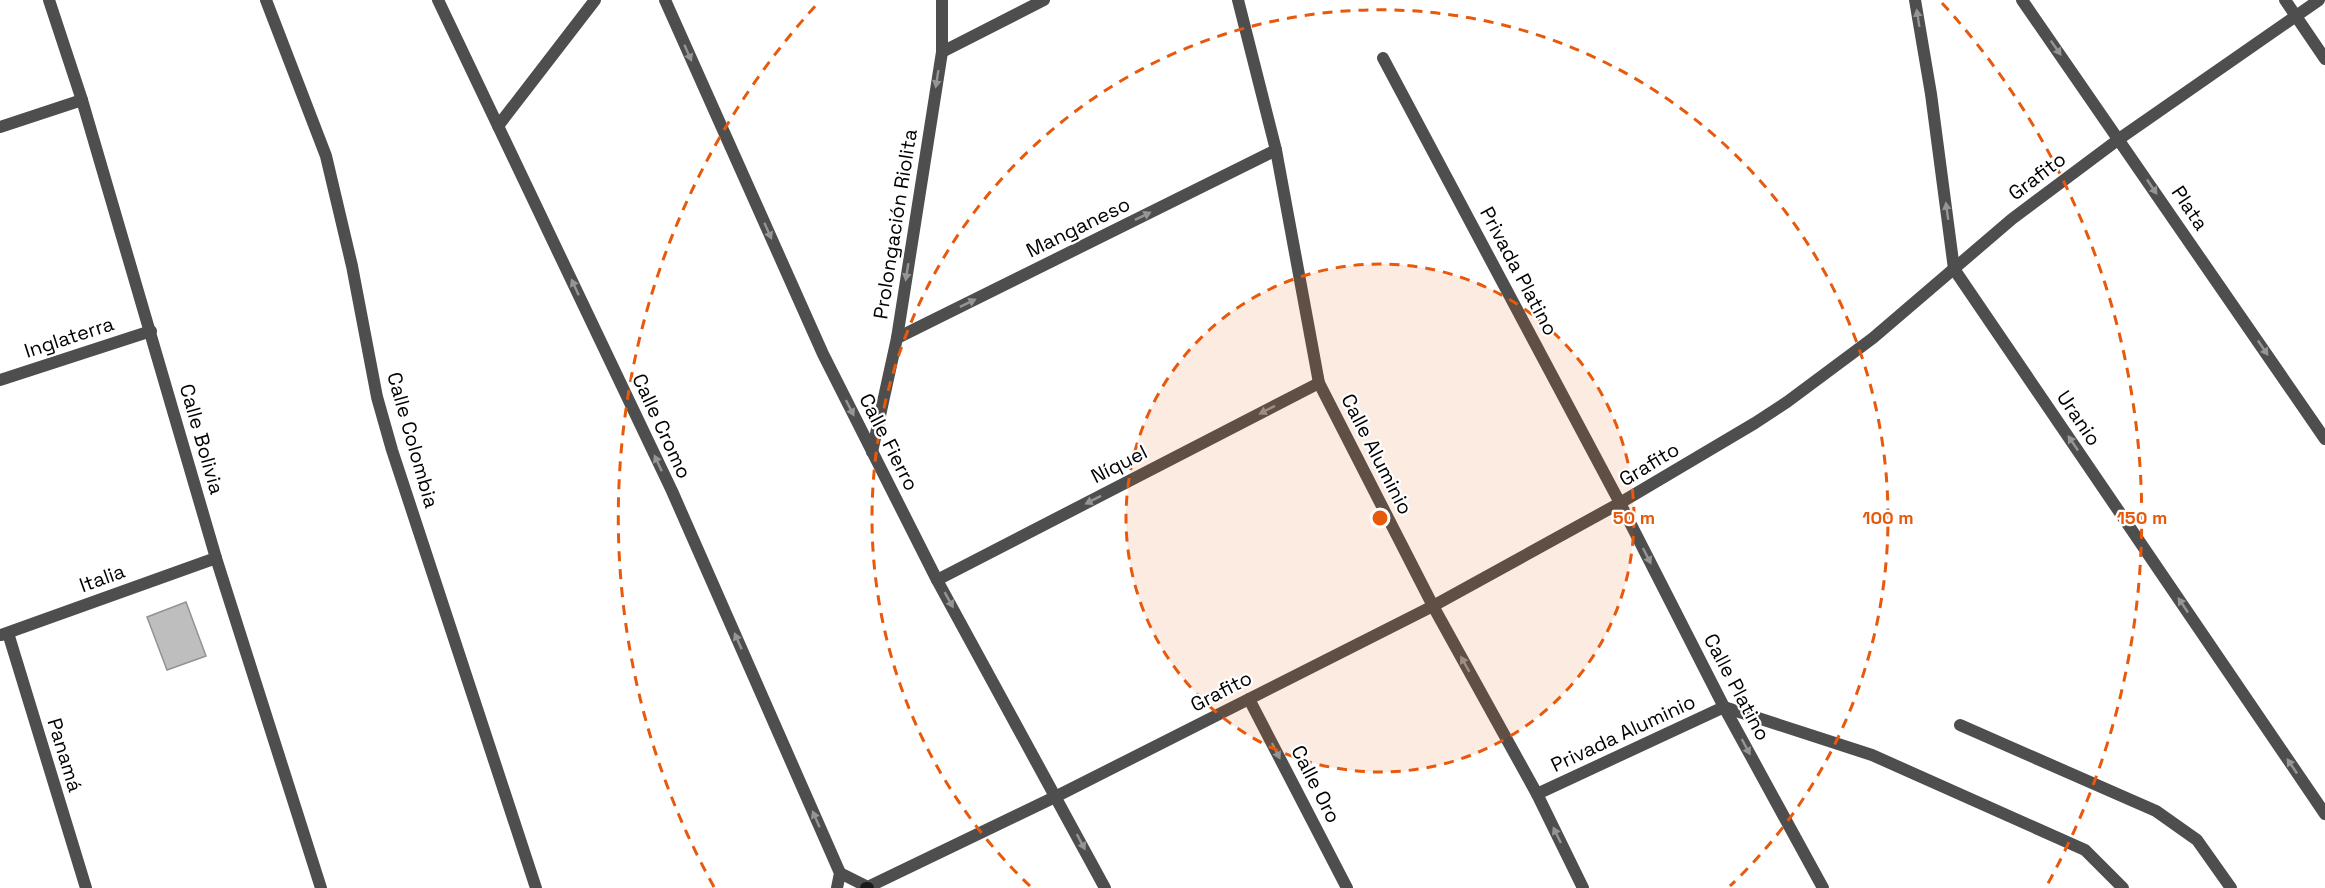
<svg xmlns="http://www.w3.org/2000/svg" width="2325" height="888" font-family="'Space Grotesk',sans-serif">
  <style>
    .building { fill: #bebebe; stroke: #929292; stroke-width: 1.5 }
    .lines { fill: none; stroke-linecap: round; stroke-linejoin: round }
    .lane { stroke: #4e4e4e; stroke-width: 12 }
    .street { stroke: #4e4e4e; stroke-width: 12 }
    .secondary { stroke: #1b1b1b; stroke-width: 12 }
    .oneway { fill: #959595 }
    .ring { fill: none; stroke: #e8590c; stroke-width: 3; stroke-dasharray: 10 8 }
    .labels { text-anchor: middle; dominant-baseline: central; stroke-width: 4.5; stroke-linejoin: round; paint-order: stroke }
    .street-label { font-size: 20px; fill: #000; stroke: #fff }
    .centre { fill: #e8590c; stroke: #fff; stroke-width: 3 }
    .ring-label { font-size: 18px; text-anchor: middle; font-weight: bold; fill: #e8590c; stroke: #fff; stroke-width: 4.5; stroke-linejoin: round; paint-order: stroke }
  </style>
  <rect width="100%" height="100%" fill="#fff"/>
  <polygon class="building" points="186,602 206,656 167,670 147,617"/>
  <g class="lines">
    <g class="lane">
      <polyline points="1724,707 1872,755 2085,850 2123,888"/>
      <polyline points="1960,725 2156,811 2197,840 2231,888"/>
    </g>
    <g class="street">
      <polyline points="49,0 82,100 216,558 321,888"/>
      <polyline points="266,0 326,156 352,266 377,397 392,450 536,888"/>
      <polyline points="438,0 672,491 840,873 837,888"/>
      <polyline points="665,0 823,354 937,580 1105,888"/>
      <polyline points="1238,0 1276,150 1319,383 1433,606 1537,794 1583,888"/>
      <polyline points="1915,0 1931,94 1954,269 2325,814"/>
      <polyline points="2022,0 2325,439"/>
      <polyline points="2285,0 2325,59"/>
      <polyline points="942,52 1044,0"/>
      <polyline points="1383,58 1620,503 1724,707 1823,888"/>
      <polyline points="498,126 595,0"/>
      <polyline points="0,127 82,100"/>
      <polyline points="897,338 1276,150"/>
      <polyline points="0,380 151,331"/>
      <polyline points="872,452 897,338 942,52 942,0"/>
      <polyline points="937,580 1319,383"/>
      <polyline points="8,633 86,888"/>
      <polyline points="1,635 216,558"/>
      <polyline points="1249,699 1347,888"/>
      <polyline points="1537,794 1724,707"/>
      <polyline points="840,873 868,887 1057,796 1433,606 1620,503 1755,423 1787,402 1873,338 2012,219 2119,139 2319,0"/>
    </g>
    <polyline class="secondary" points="866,888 868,888"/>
  </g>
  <defs><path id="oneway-solid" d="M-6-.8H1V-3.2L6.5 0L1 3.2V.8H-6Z" transform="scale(1.5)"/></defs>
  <g class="oneway">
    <use href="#oneway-solid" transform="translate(1918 18) rotate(-99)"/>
    <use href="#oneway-solid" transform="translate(2056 48) rotate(55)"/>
    <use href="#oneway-solid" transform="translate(688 53) rotate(66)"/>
    <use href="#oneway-solid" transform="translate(937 79) rotate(99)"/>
    <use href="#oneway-solid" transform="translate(2152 187) rotate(56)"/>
    <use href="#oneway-solid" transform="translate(1947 211) rotate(-98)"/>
    <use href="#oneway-solid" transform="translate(1143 216) rotate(-26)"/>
    <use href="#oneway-solid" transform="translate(768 231) rotate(66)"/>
    <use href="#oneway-solid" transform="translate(907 272) rotate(99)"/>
    <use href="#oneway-solid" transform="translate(575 287) rotate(-115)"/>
    <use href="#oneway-solid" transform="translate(968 303) rotate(-26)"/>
    <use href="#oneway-solid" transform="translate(2263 348) rotate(56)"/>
    <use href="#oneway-solid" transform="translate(850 408) rotate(63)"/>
    <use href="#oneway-solid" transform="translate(1267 410) rotate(153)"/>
    <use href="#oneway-solid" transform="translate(2073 443) rotate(-124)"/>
    <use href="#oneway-solid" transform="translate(658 463) rotate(-115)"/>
    <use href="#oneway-solid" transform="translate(1093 500) rotate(153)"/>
    <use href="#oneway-solid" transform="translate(1647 556) rotate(63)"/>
    <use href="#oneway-solid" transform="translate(949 600) rotate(61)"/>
    <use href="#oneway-solid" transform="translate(2183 605) rotate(-124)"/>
    <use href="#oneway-solid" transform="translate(738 641) rotate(-114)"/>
    <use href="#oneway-solid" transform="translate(1465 664) rotate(-119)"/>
    <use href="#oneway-solid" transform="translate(1746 747) rotate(62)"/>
    <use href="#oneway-solid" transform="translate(1276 751) rotate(63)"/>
    <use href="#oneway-solid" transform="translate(2292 766) rotate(-124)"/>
    <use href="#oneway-solid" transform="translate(816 819) rotate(-114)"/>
    <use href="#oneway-solid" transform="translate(1557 835) rotate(-116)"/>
    <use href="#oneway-solid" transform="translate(1081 842) rotate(62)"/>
  </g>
  <circle cx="1380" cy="518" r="254" fill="#e8590c" fill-opacity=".12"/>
  <g class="ring">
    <circle cx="1380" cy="518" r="254"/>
    <path d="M1030 886A508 508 0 1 1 1730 886"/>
    <path d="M714 887A762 762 0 0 1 818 3M1942 3A762 762 0 0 1 2046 887"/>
  </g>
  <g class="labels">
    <g class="street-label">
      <text transform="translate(2037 176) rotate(-37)">Grafito</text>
      <text transform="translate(2190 208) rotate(56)">Plata</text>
      <text transform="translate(895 224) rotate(-81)">Prolongación Riolita</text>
      <text transform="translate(1078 227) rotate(-26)">Manganeso</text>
      <text transform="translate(1519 271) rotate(62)">Privada Platino</text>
      <text transform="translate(69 337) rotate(-18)">Inglaterra</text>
      <text transform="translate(2079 418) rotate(56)">Uranio</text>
      <text transform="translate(662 426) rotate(65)">Calle Cromo</text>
      <text transform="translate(202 439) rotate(74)">Calle Bolivia</text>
      <text transform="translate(413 440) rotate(74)">Calle Colombia</text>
      <text transform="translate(889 442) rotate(63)">Calle Fierro</text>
      <text transform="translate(1377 454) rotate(63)">Calle Aluminio</text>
      <text transform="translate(1119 464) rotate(-27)">Níquel</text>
      <text transform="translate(1649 464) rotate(-31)">Grafito</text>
      <text transform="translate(102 578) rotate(-20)">Italia</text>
      <text transform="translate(1737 687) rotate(62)">Calle Platino</text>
      <text transform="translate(1221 691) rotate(-27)">Grafito</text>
      <text transform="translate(1623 733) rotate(-25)">Privada Aluminio</text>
      <text transform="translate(65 755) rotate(73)">Panamá</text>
      <text transform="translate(1316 784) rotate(63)">Calle Oro</text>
    </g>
  </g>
  <circle cx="1380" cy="518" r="9" class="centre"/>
  <g class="ring-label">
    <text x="1634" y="524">50 m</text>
    <text x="1888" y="524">100 m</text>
    <text x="2142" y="524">150 m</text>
  </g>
</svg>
